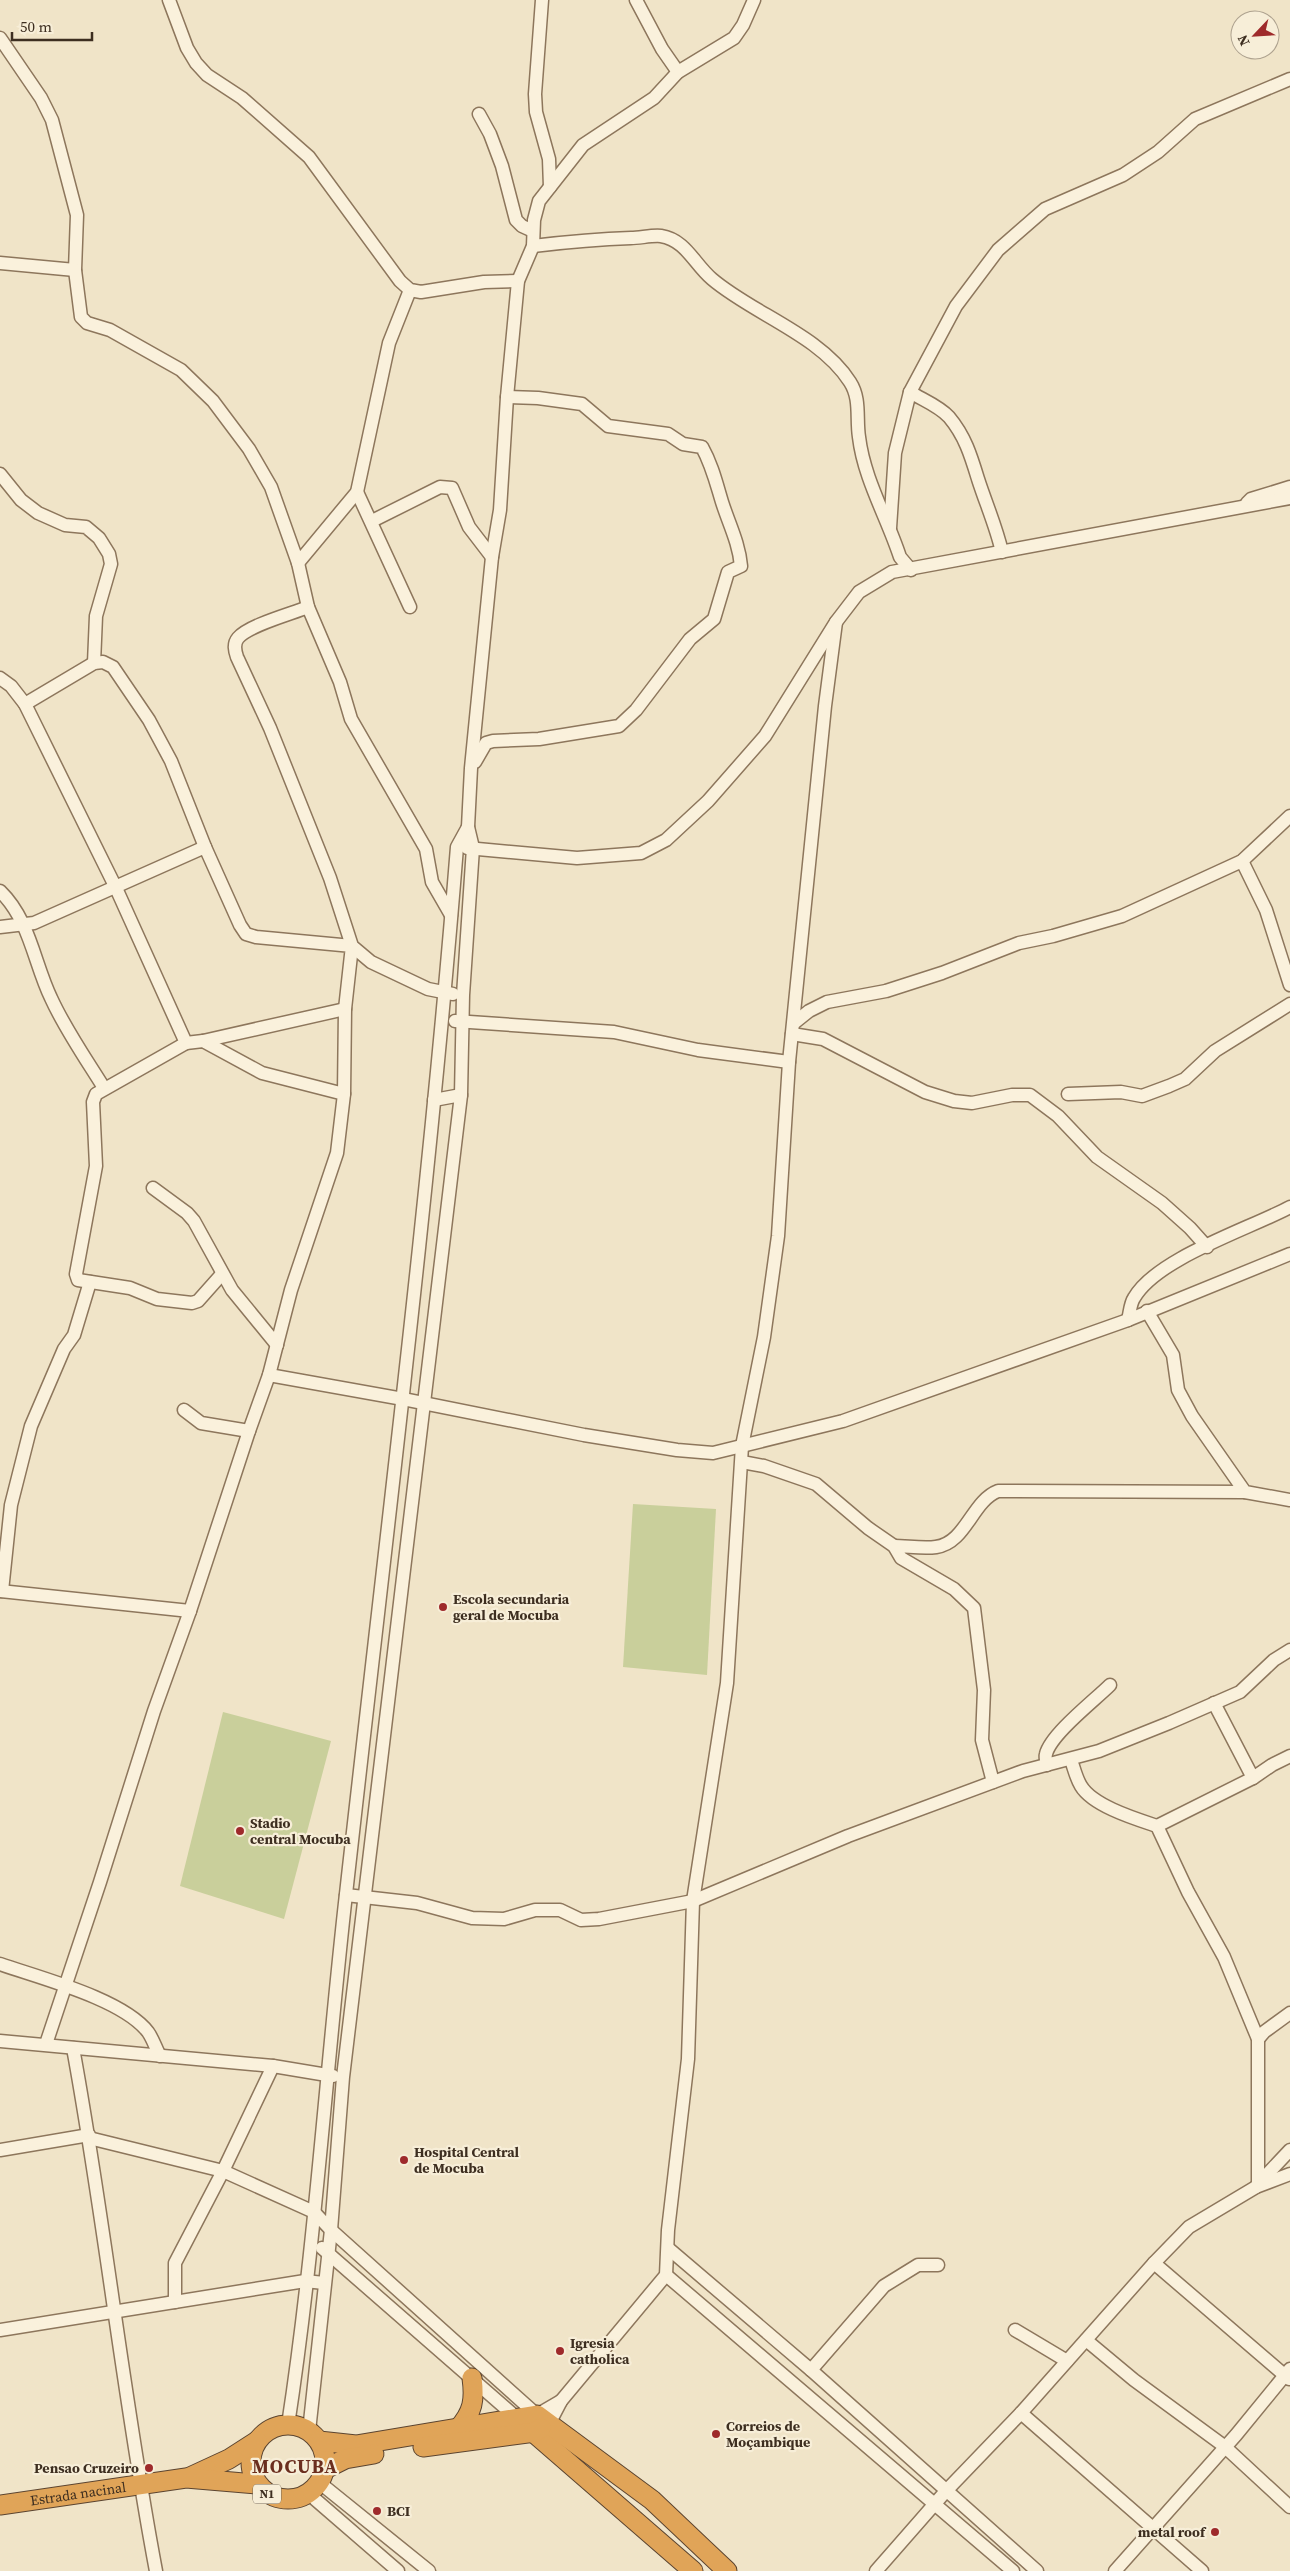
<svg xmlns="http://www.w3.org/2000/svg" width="1290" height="2571" font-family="'Source Serif 4',serif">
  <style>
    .green { fill: #c9cf9b }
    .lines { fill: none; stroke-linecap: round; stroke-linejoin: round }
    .minor-casing { stroke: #8d765c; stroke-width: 15 }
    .highway-casing { stroke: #5b4430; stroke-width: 21 }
    .minor { stroke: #faf1dc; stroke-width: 12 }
    .highway { stroke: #e0a458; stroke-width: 19 }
    .poi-dot { fill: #9e2a2b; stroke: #f7eed8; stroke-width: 2 }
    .labels { text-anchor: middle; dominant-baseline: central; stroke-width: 4.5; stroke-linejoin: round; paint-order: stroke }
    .shield { fill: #f7eed8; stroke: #756857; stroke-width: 1 }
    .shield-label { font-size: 12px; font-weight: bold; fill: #3d2e20 }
    .poi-label { font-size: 14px; font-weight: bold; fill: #3d2e20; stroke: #f7eed8; text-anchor: start }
    .street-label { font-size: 14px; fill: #3d2e20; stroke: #f7eed8 }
    .district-label { font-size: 19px; font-weight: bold; letter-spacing: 1px; fill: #6b2e1e; stroke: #f7eed8 }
  </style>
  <rect width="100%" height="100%" fill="#f0e4c8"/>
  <g class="green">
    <polygon points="633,1504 716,1509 707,1675 623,1667"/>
    <polygon points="223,1712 331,1741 284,1919 180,1886"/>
  </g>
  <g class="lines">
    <defs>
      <g id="minor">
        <polyline points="169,0 187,48 196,63 207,75 242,98 309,157 400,281 410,290 421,292 484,282 518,281"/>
        <polyline points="542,0 535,94 536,112 549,159 550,187"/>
        <polyline points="636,0 662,49 678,72"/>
        <polyline points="0,38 41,98 52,120 77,215 75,270 81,317 87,323 110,330 181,370 213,401 249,449 271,487 298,563 357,492 389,343 410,290"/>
        <polyline points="479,114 490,134 502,166 516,220 522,226 533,231"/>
        <path d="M533 246C566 242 598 239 631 238 640 238 652 235 661 236 686 240 694 264 712 279 753 314 820 335 850 382 861 399 856 418 859 437 864 479 887 517 900 557L911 570"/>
        <polyline points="0,263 75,270"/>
        <path d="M910 392C923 400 939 406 949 417 965 436 971 456 978 479 986 504 996 526 1002 552"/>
        <polyline points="0,474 21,500 38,513 65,525 86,527 99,538 109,554 111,564 96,616 94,663"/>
        <polyline points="357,492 410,607"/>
        <polyline points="1247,503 1251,499 1290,487"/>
        <polyline points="372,521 440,487 452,488 469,527 492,557"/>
        <polyline points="890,528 895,453 910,392 956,306 998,250 1045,209 1123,175 1158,152 1195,119 1290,79"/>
        <polyline points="298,563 308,607 340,682 351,719 426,849 432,882 451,915"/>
        <path d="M308 607C291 614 249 625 238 638 233 644 235 651 237 657L270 728 330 878 352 946 371 962 428 989 453 994"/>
        <polyline points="0,678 11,686 25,704 116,888 186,1043 203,1041 262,1073 344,1094 337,1153 291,1290 269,1375 249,1431 190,1611 154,1711 100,1882 46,2044"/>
        <polyline points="25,704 94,663 103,662 113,667 149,720 171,761 205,847"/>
        <path d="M475 762 486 743 493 741 539 739 619 726 636 710 690 639 714 619 728 572 741 566C739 543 729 524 722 502 716 482 712 465 702 447L683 444 668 434 608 426 582 404 538 398 507 397"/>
        <polyline points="467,848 577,858 641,853 666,840 708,801 765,736 836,622 859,592 892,572 1290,498"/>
        <polyline points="1242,861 1266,910 1290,985"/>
        <path d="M0 891C30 920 34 963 51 998 65 1029 86 1059 104 1088"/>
        <polyline points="0,927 34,923 205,847 240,925 246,934 256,937 352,946 345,1009 344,1094"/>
        <polyline points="455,1021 614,1032 698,1050 789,1062"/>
        <polyline points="794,1023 809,1011 827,1002 886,991 942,973 1019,943 1053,936 1122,916 1242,861 1290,816"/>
        <polyline points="792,1034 823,1039 925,1092 954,1101 972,1103 1012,1095 1030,1095 1058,1116 1097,1157 1162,1203 1190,1228 1207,1247"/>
        <polyline points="203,1041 345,1009"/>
        <polyline points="186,1043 96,1094 93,1102 96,1166 76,1274 78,1280 130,1288 157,1299 192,1303 198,1301 222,1274"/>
        <polyline points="1068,1094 1121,1092 1142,1096 1169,1086 1185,1079 1215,1051 1290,1004"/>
        <polyline points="434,1100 461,1095"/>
        <polyline points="153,1188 187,1213 194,1221 232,1290 277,1345"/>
        <polyline points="1147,1311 1173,1355 1178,1390 1192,1416 1245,1492 1290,1500"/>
        <path d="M1128 1320C1130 1313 1130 1304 1134 1298 1157 1258 1249 1229 1290 1207"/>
        <polyline points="269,1375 403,1399 584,1435 677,1450 713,1453 843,1421 1128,1320 1290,1254"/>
        <polyline points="184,1410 201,1423 249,1431"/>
        <polyline points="742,1462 764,1466 816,1484 868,1528 894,1546 901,1558 954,1589 974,1608 984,1690 982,1740 993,1782"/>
        <path d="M894 1546C907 1546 923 1549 936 1547 966 1543 972 1501 998 1491L1245 1492"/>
        <polyline points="0,1591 190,1611"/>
        <polyline points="2,1591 11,1505 31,1426 64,1349 74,1335 90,1282"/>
        <polyline points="1214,1703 1253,1778 1272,1765 1290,1756"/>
        <path d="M1071 1760C1074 1768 1076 1778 1081 1786 1093 1806 1136 1819 1157 1826L1188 1892 1224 1957 1258 2039V2184L1256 2187"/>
        <path d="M1047 1765C1046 1761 1045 1757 1046 1754 1051 1734 1095 1700 1110 1685"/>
        <polyline points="1157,1826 1253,1778"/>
        <polyline points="346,1895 417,1903 472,1918 504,1919 535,1910 560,1910 581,1920 599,1919 693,1901 848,1836 1023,1771 1099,1751 1169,1723 1240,1692 1274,1660 1290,1650"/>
        <path d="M0 1964C40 1978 123 1999 148 2032 153 2039 156 2049 160 2056"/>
        <polyline points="1258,2039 1264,2032 1290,2013"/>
        <polyline points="0,2041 273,2066 333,2076"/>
        <path d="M73 2048C105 2222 123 2397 156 2571"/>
        <polyline points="89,2138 223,2171 314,2212 331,2230 537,2415 561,2401"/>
        <polyline points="0,2150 89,2135"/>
        <polyline points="1258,2184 1290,2150"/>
        <polyline points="322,2248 518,2419"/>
        <polyline points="669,2249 811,2370 1037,2571"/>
        <polyline points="1154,2263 1289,2379"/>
        <polyline points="666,2275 1013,2571"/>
        <polyline points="175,2302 175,2263 223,2171 273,2066"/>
        <polyline points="0,2330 305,2281 324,2283"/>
        <polyline points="1015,2330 1067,2361"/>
        <polyline points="1086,2340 1134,2380 1224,2446 1290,2507"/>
        <polyline points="811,2370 884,2286 918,2265 938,2265"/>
        <polyline points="1021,2413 1202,2571"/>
        <polyline points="549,2424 561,2401 666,2275 668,2230 688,2059 693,1901 727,1683 742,1446 764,1337 778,1236 789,1062 825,706 836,622"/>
        <path d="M288 2425C315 2249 326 2070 346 1894 385 1545 429 1197 457 847L468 827"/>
        <polyline points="309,2431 331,2230 343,2077 461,1095 463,995 473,848 468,827 471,768 492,557 500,510 507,397 518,281 533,246 534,220 539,201 583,145 654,98 678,72 734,38 743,25 754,0"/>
        <polyline points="320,2483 429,2571"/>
        <polyline points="309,2494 398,2571"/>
        <polyline points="876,2571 946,2491 1021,2413 1154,2263 1189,2227 1256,2187 1290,2174"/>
        <polyline points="1115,2571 1236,2435 1290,2369"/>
      </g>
      <g id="highway">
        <polyline points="518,2419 693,2571"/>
        <circle cx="288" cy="2462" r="37"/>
        <path d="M458 2429C473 2412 475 2400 472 2378"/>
        <polyline points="319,2441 356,2445 537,2415 652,2500 727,2571"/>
        <polyline points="423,2447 535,2432 541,2428"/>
        <polyline points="325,2469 345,2459 374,2454"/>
        <polyline points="190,2477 229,2459 257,2441"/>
        <path id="s1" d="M0 2505 186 2478 257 2484"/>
      </g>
    </defs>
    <use href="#minor" class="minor-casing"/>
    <use href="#highway" class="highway-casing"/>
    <use href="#minor" class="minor"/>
    <use href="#highway" class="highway"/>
  </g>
  <g class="poi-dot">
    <circle cx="443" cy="1607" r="5"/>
    <circle cx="240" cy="1831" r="5"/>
    <circle cx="404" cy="2160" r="5"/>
    <circle cx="560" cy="2351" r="5"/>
    <circle cx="716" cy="2434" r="5"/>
    <circle cx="149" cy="2468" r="5"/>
    <circle cx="377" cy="2511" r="5"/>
    <circle cx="1215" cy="2532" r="5"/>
  </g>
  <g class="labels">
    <rect class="shield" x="253" y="2484.5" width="28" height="19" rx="4"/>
    <g class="shield-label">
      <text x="267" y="2494">N1</text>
    </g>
    <g class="poi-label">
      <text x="453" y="1599">Escola secundaria<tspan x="453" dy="16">geral de Mocuba</tspan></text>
      <text x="250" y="1823">Stadio<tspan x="250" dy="16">central Mocuba</tspan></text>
      <text x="414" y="2152">Hospital Central<tspan x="414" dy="16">de Mocuba</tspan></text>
      <text x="570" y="2343">Igresia<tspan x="570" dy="16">catholica</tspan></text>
      <text x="726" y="2426">Correios de<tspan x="726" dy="16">Moçambique</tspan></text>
      <text x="139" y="2468" text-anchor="end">Pensao Cruzeiro</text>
      <text x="387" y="2511">BCI</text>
      <text x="1205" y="2532" text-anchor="end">metal roof</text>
    </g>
    <g class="street-label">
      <text stroke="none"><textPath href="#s1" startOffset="79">Estrada nacinal</textPath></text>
    </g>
    <g class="district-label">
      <text x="295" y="2466">MOCUBA</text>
    </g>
  </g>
  <g transform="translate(1255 35) rotate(245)"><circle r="24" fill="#f7eed8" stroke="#ada18e"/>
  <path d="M0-4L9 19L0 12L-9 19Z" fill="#9e2a2b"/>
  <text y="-8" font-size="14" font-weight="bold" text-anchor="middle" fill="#3d2e20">N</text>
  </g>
  <path d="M12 32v8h80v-8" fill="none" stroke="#3d2e20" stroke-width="2.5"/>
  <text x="20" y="32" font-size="15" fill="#3d2e20" stroke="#f7eed8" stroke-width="4" paint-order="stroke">50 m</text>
</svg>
